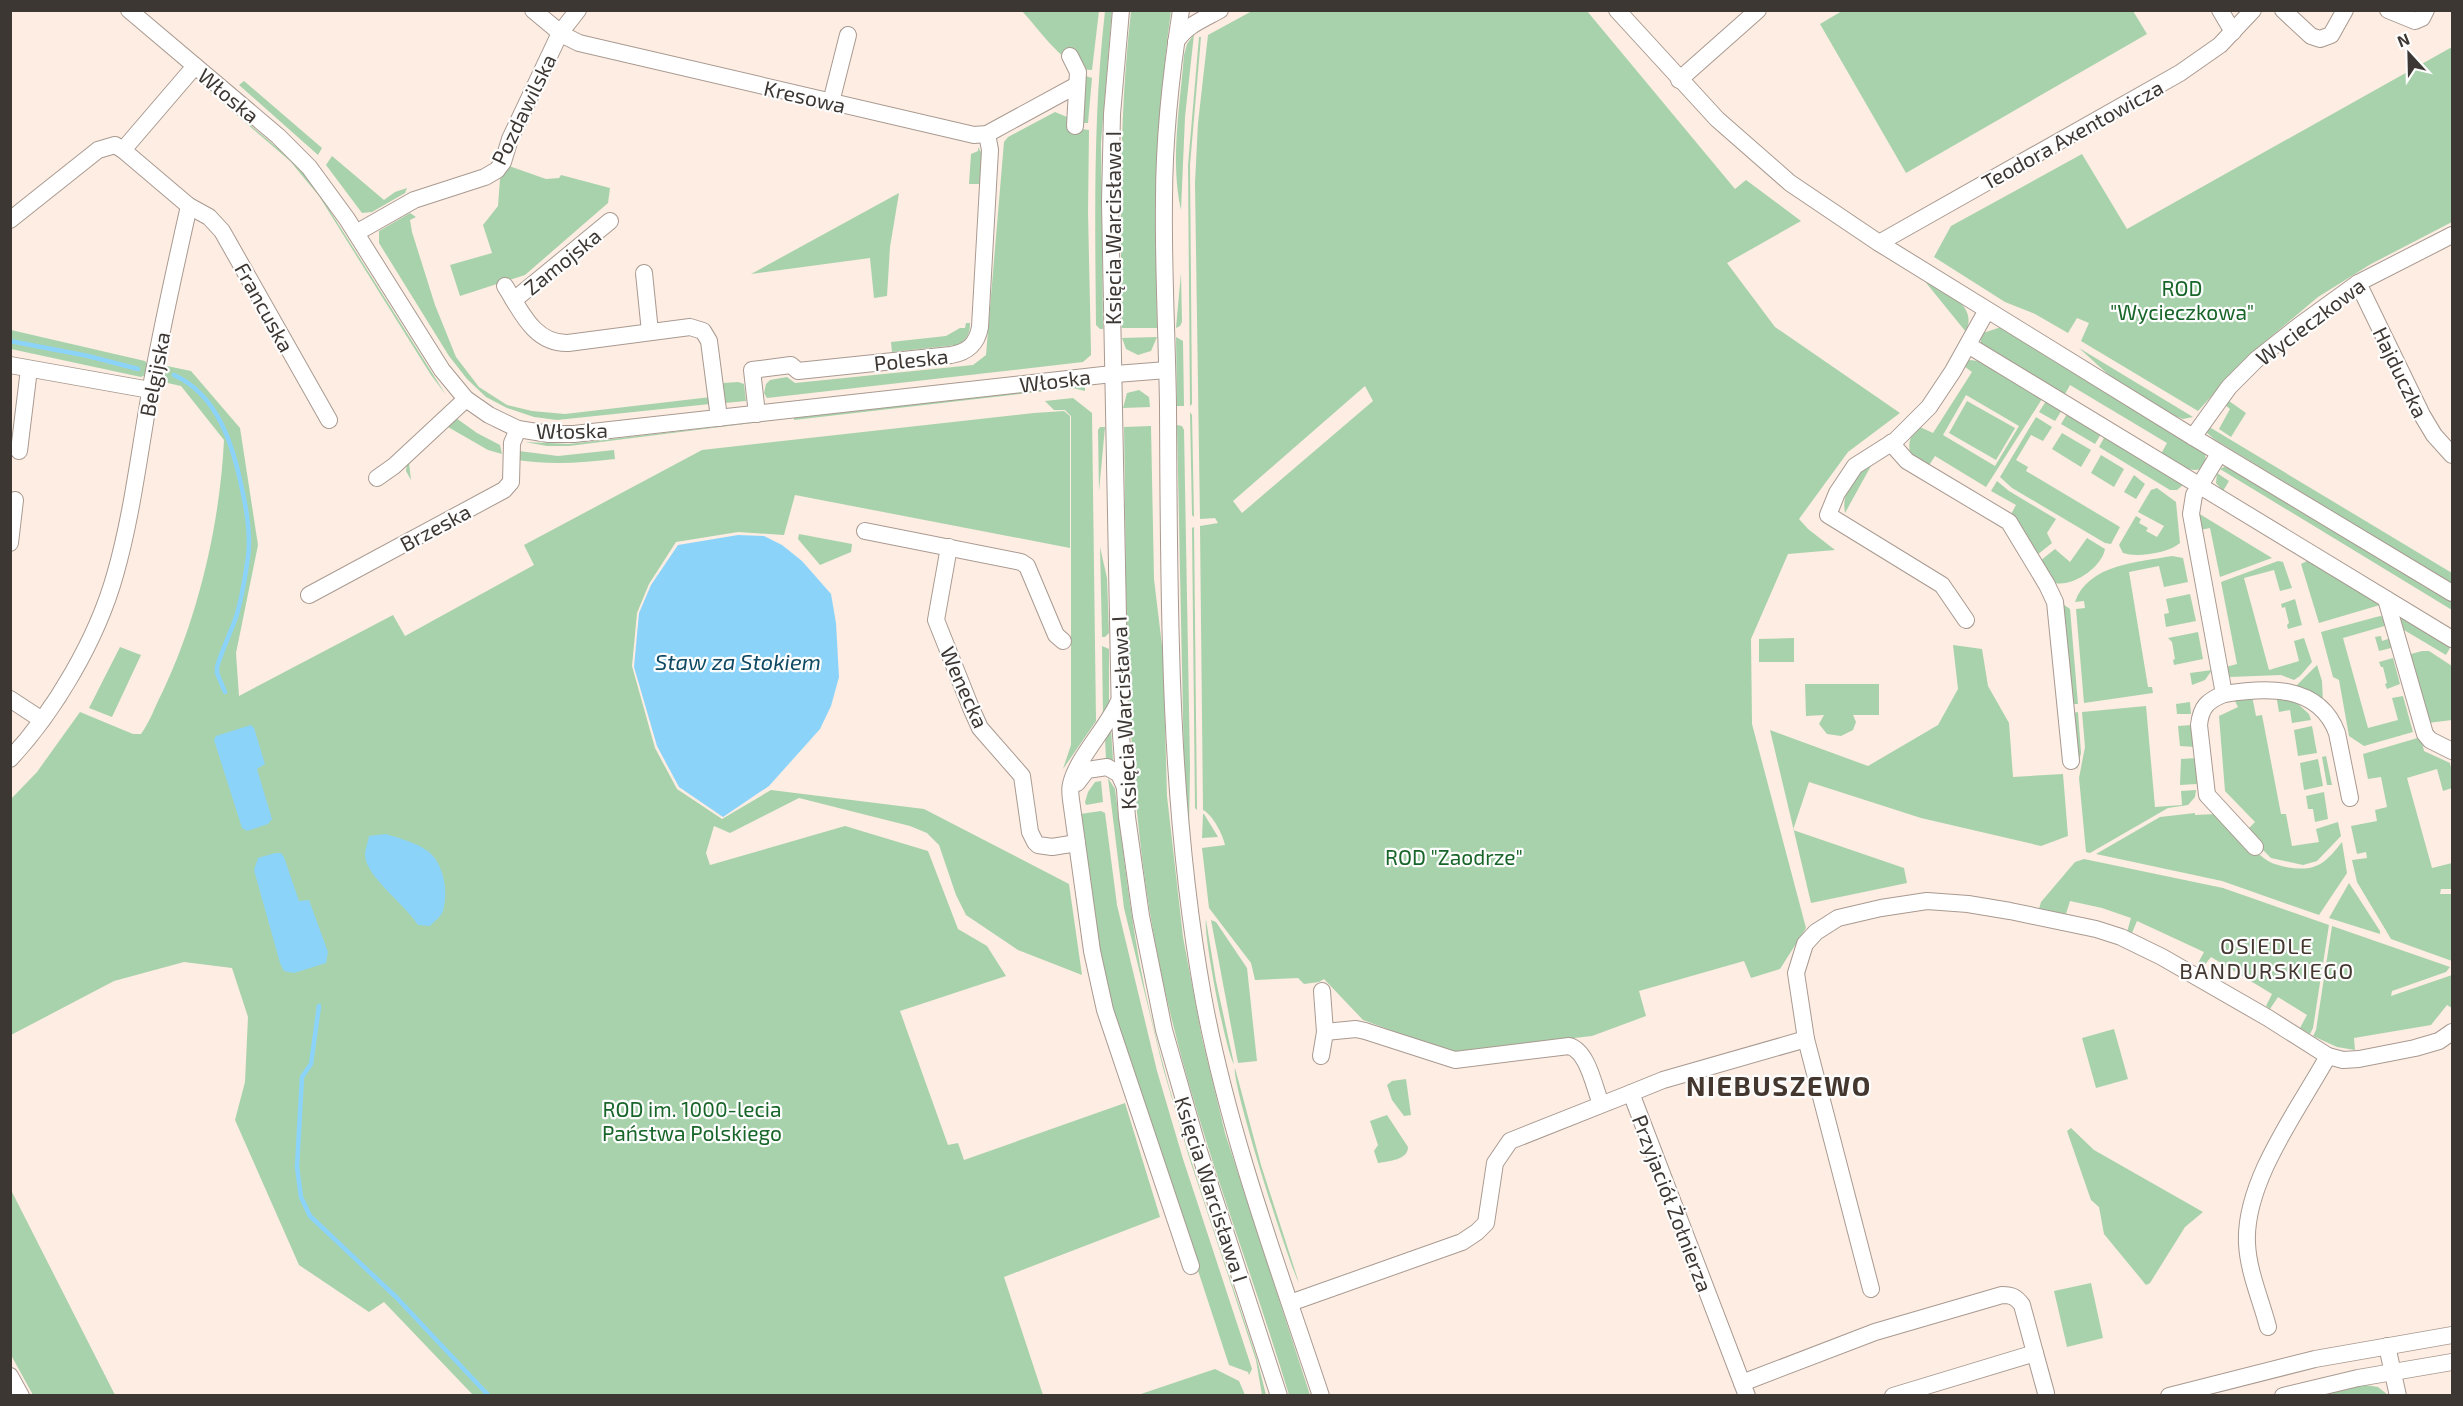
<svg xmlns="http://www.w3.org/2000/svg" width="2463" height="1406" font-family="'Exo 2',sans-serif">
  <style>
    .green { fill: #a8d2ab; fill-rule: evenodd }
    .water { fill: #8cd3fa }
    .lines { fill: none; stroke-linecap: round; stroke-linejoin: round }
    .stream { stroke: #8cd3fa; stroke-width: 4.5 }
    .minor-casing { stroke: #a99a91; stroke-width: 18 }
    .minor { stroke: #fff; stroke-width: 16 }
    .labels { text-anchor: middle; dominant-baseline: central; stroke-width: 4.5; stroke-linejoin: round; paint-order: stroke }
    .street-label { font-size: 21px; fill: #3d3733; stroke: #fdfdfd }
    .park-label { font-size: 21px; fill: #176528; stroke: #fdfdfd }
    .water-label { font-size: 22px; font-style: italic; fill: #104963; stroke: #fdfdfd }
    .neighbourhood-label { font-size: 22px; letter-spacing: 1.5px; fill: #43372f; stroke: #fdfdfd }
    .district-label { font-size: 27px; font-weight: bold; letter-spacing: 1.5px; fill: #43372f; stroke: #fdfdfd }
  </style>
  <rect width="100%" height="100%" fill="#fdede3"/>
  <g class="green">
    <path d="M1022 11H1099L1092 70C1068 72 1038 28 1022 11Z"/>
    <path d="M1112 11 1101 143 1103 329H1100L1096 325C1095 220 1093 115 1105 11Z"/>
    <path d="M1131 11H1171C1156 117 1155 221 1157 328H1122C1120 222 1119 117 1131 11Z"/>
    <path d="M1252 11H1587L1735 189 1746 180 1801 221 1727 263 1775 327 1900 413 1848 452 1799 519 1808 529 1835 550 1788 554 1751 639 1752 724 1806 928 1780 969 1751 978 1744 961 1639 991 1646 1016 1592 1036 1450 1052 1363 1020 1324 979 1319 982 1304 984 1298 978 1255 980 1251 963 1209 908 1202 848 1225 845C1223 835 1213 815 1203 810L1200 526 1218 523 1215 518 1200 519 1195 183 1198 123 1208 35ZM1365 386 1373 401 1242 513 1233 501Z"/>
    <polygon points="1842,11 2133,11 2147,34 1906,173 1820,24"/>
    <path d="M1194 34 1185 117 1181 210C1170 159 1180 107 1184 55L1187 44Z"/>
    <polygon points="1199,37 1201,37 1190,165 1192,404 1190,406 1188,165"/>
    <polygon points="2452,47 2452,222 2371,264 2318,297 2248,356 2198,411 2081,341 2089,323 2077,318 2068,333 2035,314 2005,302 1934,257 1951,226 2082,154 2127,229"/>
    <polygon points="1083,75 1092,78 1088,123 1079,123"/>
    <polygon points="244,81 322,148 318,155 239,85"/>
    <polygon points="202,85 280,150 299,168 320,195 446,395 431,375 319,196 290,161"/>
    <polygon points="1055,112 1067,117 1075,128 1089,130 1088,212 1091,351 1091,355 1083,362 767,398 764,393 766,384 770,380 787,377 795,383 973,365 986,355 1004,142 1008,137"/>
    <polygon points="978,147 982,154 980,184 969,184 971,154 978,151"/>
    <polygon points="332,156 384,200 395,192 407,188 405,193 372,212 362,213 326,165"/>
    <polygon points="509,166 546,179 559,178 561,175 610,188 608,203 525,275 460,296 450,265 492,253 483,225 498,206 500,179"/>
    <polygon points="899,193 890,247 887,296 874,298 870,258 751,274"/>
    <polygon points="410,213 416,217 410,220 412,232 435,305 456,357 479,387 507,405 532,411 565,414 711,397 710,404 557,420 534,417 507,408 486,397 467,379 449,356 379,243 379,231"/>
    <polygon points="1181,273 1182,322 1180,326 1176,328"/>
    <path d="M1923 279C1942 291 1979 303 1966 332Z"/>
    <path d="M966 323H970C970 334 967 340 957 345L892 352 891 342 946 336 960 328H965Z"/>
    <path d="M2001 327 2205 453 2206 462 2203 468C2189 475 2174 461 2161 454L2167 443 2070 385 2064 396 1981 343 1980 334Z"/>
    <polygon points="11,330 145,361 147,364 145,375 141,377 11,349"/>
    <polygon points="1157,337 1151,351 1138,355 1126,349 1122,338"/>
    <polygon points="1176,337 1183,341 1184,406 1177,406"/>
    <polygon points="2079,348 2193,417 2183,419 2175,416 2111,377"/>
    <path d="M1970 360 1978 361 2042 399 1986 487 1935 456 1928 467 1910 454C1908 441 1910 435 1920 427L1933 433 1972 372 1961 364ZM1966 395 2019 426 1995 466 1943 435Z"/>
    <path d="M167 366 191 371 240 428 258 545 236 653 239 696 393 615 405 636 534 565 524 545 702 450 1034 413 1064 411 1070 416V548L795 495 784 535 738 532 676 542 649 584 637 613 632 666 655 748 677 789 722 819 771 790 924 809 1069 884 1082 975 1018 950 966 915 956 895 939 845 927 833 910 826 799 798 730 833 714 826 706 853 710 865 845 826 928 851 958 929 987 946 1006 976 900 1011 948 1145 958 1143 964 1160 1125 1103 1160 1217 1004 1277 1043 1395H473L384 1302 369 1312 299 1265 235 1120 245 1082 248 1017 232 968 184 962 114 981 11 1035V799L37 772 80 712 133 734H141C150 722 155 706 162 693 198 618 220 524 224 440L181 386 163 382Z"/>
    <polygon points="719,369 721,369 723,383 738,382 744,384 746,401 725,403"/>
    <polygon points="1085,385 1085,391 1073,388 794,420 794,418"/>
    <polygon points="1139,390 1149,397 1150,407 1123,408 1127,393"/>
    <polygon points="1073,398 1092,413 1096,721 1063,769 1071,745 1071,416 1065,410 1054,410 1045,401"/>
    <polygon points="1967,401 2015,428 1996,460 1949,433"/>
    <polygon points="2046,401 2062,410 2055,421 2039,412"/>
    <polygon points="2229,401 2246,413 2231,437 2219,429 2230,409 2225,405"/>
    <polygon points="1190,412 1192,415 1194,517 1192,515"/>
    <polygon points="2067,414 2101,434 2095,444 2061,424"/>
    <polygon points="2036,417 2052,427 2043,441 2031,435 2016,460 2028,467 2026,471 2120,527 2111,544 2105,543 2012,488 2000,477"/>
    <polygon points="456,418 477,433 500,445 502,454 488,450 448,427 409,463 411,480 406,471 407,464"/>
    <polygon points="784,419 569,446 547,446 525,442 569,444"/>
    <polygon points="1177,425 1182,426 1184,430 1190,765 1189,829 1184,765"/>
    <polygon points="2206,425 2452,573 2452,584 2214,439 2206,432"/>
    <path d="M1151 426 1154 579 1163 654 1167 796 1183 937 1202 1038 1225 1133 1310 1395H1289C1245 1249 1187 1107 1158 957 1123 782 1127 604 1124 427Z"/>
    <polygon points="1100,427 1105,427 1099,491 1098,430"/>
    <polygon points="2062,433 2091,450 2081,467 2052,449"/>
    <polygon points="2105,436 2180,481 2183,485 2177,490 2170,490 2099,447"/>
    <path d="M614 450 615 459C582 463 550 465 517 460L519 451 558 456Z"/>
    <polygon points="2101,455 2124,469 2114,487 2091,473"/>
    <path d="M1872 464 1845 513C1841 491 1855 475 1872 464Z"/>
    <polygon points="2226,466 2452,600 2452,610 2220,469"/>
    <polygon points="2217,473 2229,481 2223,491 2216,483"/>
    <polygon points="2134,475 2145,484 2136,499 2124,492"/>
    <polygon points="1997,481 2009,491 2056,519 2047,533 2052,543 2037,555 2010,516 2016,505 1991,491"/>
    <path d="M2157 488 2176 502 2180 543C2169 553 2137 558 2123 553L2119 545 2136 516 2141 519 2139 523 2148 528 2146 531 2157 537 2164 526 2138 512 2151 490Z"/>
    <polygon points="2198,513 2272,558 2220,577 2210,528 2200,530"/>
    <polygon points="1194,527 1197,810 1195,808 1192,528"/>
    <polygon points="799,534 852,544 851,552 820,565 798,539"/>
    <path d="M2087 538 2105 549C2102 567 2073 587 2055 583L2040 561 2055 549 2070 562Z"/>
    <polygon points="1100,547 1107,578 1109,633 1105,637 1102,637"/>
    <path d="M2172 556 2183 558 2188 582 2164 587 2159 566 2129 572 2148 687H2152L2153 693 2084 703 2076 609 2085 608 2084 601 2075 602C2088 564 2139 562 2172 556Z"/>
    <polygon points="2309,560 2380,605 2319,623 2301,564"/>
    <polygon points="2278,561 2283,562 2292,588 2280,591 2274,570 2244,578 2269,670 2299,661 2294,641 2304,638 2312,662 2300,676 2294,680 2281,675 2230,677 2226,667 2237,664 2221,582"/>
    <polygon points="2190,594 2196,621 2166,627 2164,614 2169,613 2166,599"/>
    <polygon points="2295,599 2302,625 2288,629 2287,625 2289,623 2285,607 2282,608 2281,604"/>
    <polygon points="2060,602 2070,609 2078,704 2071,704"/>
    <polygon points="2380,616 2386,618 2395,647 2379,651 2375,637 2381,636 2382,641 2391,638 2388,625 2343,638 2368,728 2398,720 2392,698 2403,696 2413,732 2364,746 2349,736 2339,680 2333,677 2321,632"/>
    <polygon points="2402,618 2451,646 2446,655 2399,627 2399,622"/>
    <polygon points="2198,632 2203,659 2174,665 2173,660 2175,659 2172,642 2168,638"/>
    <polygon points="1794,638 1794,662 1759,662 1759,639"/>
    <polygon points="1953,645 1982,649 1988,686 2009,723 2013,777 2063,774 2068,836 2041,846 1921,818 1809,782 1793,830 1904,868 1907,883 1811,903 1770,730 1868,766 1938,725 1958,689"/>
    <polygon points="1102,646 1109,649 1109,702 1103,718"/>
    <polygon points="120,647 141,655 112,717 89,708"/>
    <polygon points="2422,651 2429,651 2452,666 2452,720 2428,723 2407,655"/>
    <polygon points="2393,658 2400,684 2387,689 2385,684 2387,683 2383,667 2381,667 2379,662"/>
    <polygon points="2317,665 2322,681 2323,702 2296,686"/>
    <polygon points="2212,670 2205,680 2192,685 2190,673"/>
    <polygon points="1805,684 1879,684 1879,715 1853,715 1856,722 1853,730 1841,736 1827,734 1819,724 1824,715 1806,716"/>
    <polygon points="2276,695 2297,703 2309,714 2311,720 2292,723 2290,710 2279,712"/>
    <polygon points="2252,696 2256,716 2262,715 2281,814 2286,814 2292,846 2319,842 2316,829 2338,822 2341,836 2317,861 2303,865 2271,858 2245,832 2255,822 2225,791 2219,716 2238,707 2235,701"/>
    <polygon points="2190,702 2191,714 2177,714 2176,704"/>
    <polygon points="2146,706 2155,807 2182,805 2181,791 2196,790 2195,797 2188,805 2168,808 2090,853 2086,852 2079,778 2085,747 2082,712"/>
    <polygon points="2078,712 2081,753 2077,770 2072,713"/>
    <polygon points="2192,725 2195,747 2180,746 2178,726"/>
    <polygon points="2312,726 2317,753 2298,756 2294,730"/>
    <polygon points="1111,729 1113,760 1106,759 1105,738"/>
    <polygon points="2421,737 2424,751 2450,763 2452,772 2452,788 2443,791 2437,769 2407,778 2432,868 2452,863 2452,889 2441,889 2440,894 2452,894 2452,961 2391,939 2357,882 2352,860 2367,858 2366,852 2357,854 2351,826 2377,821 2375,810 2387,807 2381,777 2368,779 2363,754"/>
    <polygon points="2326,756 2332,785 2327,785 2322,757"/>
    <polygon points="2196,758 2197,784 2180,785 2181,759"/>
    <polygon points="2318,759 2323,786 2304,790 2300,763"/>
    <path d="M1108 778 1115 789C1124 856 1131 923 1145 990 1172 1116 1217 1237 1257 1359L1266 1395H1262L1256 1360 1189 1157 1163 1068 1124 908Z"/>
    <polygon points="1101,781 1103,802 1086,805 1085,802 1088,792 1095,782"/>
    <polygon points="2324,792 2328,819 2315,822 2313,809 2308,809 2306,796"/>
    <polygon points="1101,811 1105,813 1117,905 1157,1071 1183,1159 1252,1369 1249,1375 1248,1372 1229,1365 1114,1015 1101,959 1080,814"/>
    <path d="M2195 813V815L2216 814 2254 855 2258 853C2267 862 2273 864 2286 867 2315 872 2324 865 2342 842L2347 873 2319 915 2222 881 2096 854 2160 817Z"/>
    <polygon points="1203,814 1204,814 1218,837 1202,838"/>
    <polygon points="2084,859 2223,888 2329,925 2313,1028 2310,1034 2300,1028 2307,1015 2278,997 2270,1009 2266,1006 2272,994 2211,957 2203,967 2197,965 2204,952 2137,921 2132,933 2127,932 2131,918 2102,908 2070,901 2066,914 2039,909 2041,902 2075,862"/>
    <polygon points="2349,883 2380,931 2380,934 2329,918"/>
    <path d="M1206 920 1216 981 1234 1064C1226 1053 1203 933 1206 920Z"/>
    <polygon points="1211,920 1216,922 1247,968 1257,1061 1238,1063"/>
    <polygon points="2332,926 2450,967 2446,972 2392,991 2391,996 2452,975 2452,1008 2447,1005 2431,1025 2354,1038 2355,1050 2337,1047 2313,1036 2316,1030"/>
    <polygon points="2114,1029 2128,1079 2096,1088 2082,1038"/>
    <path d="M1235 1068 1261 1165 1299 1283C1288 1262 1231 1082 1235 1068Z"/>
    <polygon points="1406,1079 1411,1115 1404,1116 1392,1100 1387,1085 1392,1081"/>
    <path d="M1387 1115 1408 1147C1408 1160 1389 1161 1378 1163L1374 1151 1378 1145 1370 1121Z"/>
    <polygon points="2071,1128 2094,1150 2203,1212 2185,1227 2150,1283 2146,1285 2104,1234 2099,1207 2091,1200 2067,1131"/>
    <polygon points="11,1190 115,1395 33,1395 11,1355"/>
    <polygon points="2091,1283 2103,1338 2067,1347 2054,1291"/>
    <polygon points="1215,1369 1239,1381 1245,1395 1138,1395"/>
    <polygon points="2365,1385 2378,1387 2388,1395 2316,1396"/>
  </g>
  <g class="water">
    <polygon points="738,535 764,536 782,545 802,561 831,594 836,623 839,677 831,706 820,729 769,786 723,817 679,787 657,746 634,667 639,613 651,585 678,545"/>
    <polygon points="251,725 254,728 265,764 257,769 272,819 268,824 247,831 242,828 214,740 216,736"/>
    <path d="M386 834C401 839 423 844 433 856 445 870 448 895 443 911 441 917 434 921 430 926L418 925C406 905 365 876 365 855 365 849 368 842 369 836Z"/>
    <polygon points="275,853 281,853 284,857 299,901 309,900 328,952 326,963 294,973 284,971 280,963 254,870 258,858"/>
  </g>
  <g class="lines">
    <g class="stream">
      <polyline points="10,341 88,356 138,369"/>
      <path d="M174 375C218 395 233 445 242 489 247 511 251 534 248 557 245 578 242 600 235 620 229 636 222 650 217 667V673L225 692"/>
      <polyline points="319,1006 311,1064 302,1077 297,1167 301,1197 310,1216 396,1297 489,1396"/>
    </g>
    <defs>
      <g id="minor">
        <polyline points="129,10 278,136 309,167 347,219 442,370 466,399 489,415 518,429 549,434 574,434 1103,375 1167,370"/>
        <polyline points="533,10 563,35 579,43 974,135 987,134 1077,85"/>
        <polyline points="1121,10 1112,114 1110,202 1120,721 1127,817 1141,916 1164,1030 1197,1145 1279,1396"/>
        <path d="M1181 10C1171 73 1164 137 1164 200 1163 268 1167 337 1168 405 1169 603 1168 801 1203 996 1228 1133 1277 1264 1321 1396"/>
        <polyline points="1617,10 1717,119 1790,183 1879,243 2193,437 2452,593"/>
        <polyline points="2220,10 2233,32"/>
        <polyline points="2283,10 2311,36 2320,39 2331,35 2345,10"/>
        <polyline points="2388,10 2415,21 2422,18 2426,10"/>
        <path d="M1176 42C1185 26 1204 19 1220 10"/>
        <polyline points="1070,56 1078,72 1075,126"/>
        <polyline points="1679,80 1758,10"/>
        <polyline points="831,102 848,35"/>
        <polyline points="189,206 209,217 222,231 329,420"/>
        <polyline points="10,220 98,150 115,145 123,150"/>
        <polyline points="356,233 414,200 485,177 497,170 503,162 510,139 560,33 578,10"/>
        <polyline points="1879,243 2180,73 2220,45 2253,10"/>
        <polyline points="644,273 650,332"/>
        <polyline points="2358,283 2422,415 2434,435 2452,455"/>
        <path d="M505 286C521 311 534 344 568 343L690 327 703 331 709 341 719 418"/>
        <polyline points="514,300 610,221"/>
        <polyline points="1968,345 2452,639"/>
        <polyline points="10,365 150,390"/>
        <path d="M757 414 752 370 791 365 798 371 951 355C968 352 977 344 980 327L990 150 987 134"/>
        <polyline points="2193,437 2229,387 2257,359 2300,325 2358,283 2452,235"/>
        <polyline points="1891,443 1907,461 2009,522 2047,585 2055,602 2071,761"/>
        <polyline points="19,451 29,369"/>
        <path d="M2219 454 2194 495 2191 514 2224 694C2266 687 2319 684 2337 733L2350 798"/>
        <polyline points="377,478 394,466 466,399"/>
        <polyline points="865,531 1021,562 1027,566 1056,635 1063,641"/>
        <polyline points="10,543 15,500"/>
        <polyline points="949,547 936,620 971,708 980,728 1022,776 1030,832 1035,842 1038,845 1052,847 1077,843"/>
        <polyline points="309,595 504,490 511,482 512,443 518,429"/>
        <polyline points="2386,599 2425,734 2430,740 2452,751"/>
        <polyline points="1966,620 1942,585 1828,515 1837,493 1855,466 1896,440 1929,407 1953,371 1987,310"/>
        <path d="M2224 694C2207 701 2201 707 2199 725L2207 795 2255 847"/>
        <polyline points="10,699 42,720"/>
        <path d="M1118 703C1106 729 1077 758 1071 784 1069 791 1071 799 1072 807L1092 951 1105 1010 1191 1266"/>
        <path d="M10 759C55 711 97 639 115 575 132 516 139 454 150 393 161 330 175 268 189 206L123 150 195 66"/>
        <polyline points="1077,783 1087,770 1107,767 1119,774 1124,785"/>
        <path d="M1325 1032 1356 1029 1365 1031 1455 1060 1569 1046C1588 1051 1594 1087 1601 1104"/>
        <polyline points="1806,1039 1871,1289"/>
        <polyline points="1321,1056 1325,1032 1322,991"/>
        <polyline points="1290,1303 1462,1242 1477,1232 1486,1223 1495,1163 1510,1141 1631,1093"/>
        <path d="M2268 1327C2261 1300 2248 1271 2247 1243 2244 1181 2299 1109 2328 1056"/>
        <polyline points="2387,1346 2398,1396"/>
        <polyline points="10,1376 21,1396"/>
        <path d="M1742 1383 1875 1332 2002 1295C2012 1295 2016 1297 2022 1305L2035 1353"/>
        <polyline points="1747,1396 1631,1093 1663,1080 1806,1039 1796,973 1805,944 1816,932 1838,918 1881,908 1927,901 1968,904 2010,911 2096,929 2121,937 2162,957 2268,1018 2328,1056 2343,1060 2359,1059 2415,1048 2439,1041 2452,1032"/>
        <polyline points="1893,1396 2035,1353 2046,1393"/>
        <polyline points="2169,1396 2315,1359 2452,1335"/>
        <polyline points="2283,1396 2358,1378 2452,1362"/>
      </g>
    </defs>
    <use href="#minor" class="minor-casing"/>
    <use href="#minor" class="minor"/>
  </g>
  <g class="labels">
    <g class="street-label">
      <text transform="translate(229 95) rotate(40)">Włoska</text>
      <text transform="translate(805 96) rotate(13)">Kresowa</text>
      <text transform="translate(523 109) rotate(-64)">Pozdawilska</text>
      <text transform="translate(2072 134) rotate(-29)">Teodora Axentowicza</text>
      <text transform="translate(1112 228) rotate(-90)">Księcia Warcisława I</text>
      <text transform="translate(562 261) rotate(-39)">Zamojska</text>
      <text transform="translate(265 307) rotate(61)">Francuska</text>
      <text transform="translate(2310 321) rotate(-37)">Wycieczkowa</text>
      <text transform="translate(911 359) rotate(-6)">Poleska</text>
      <text transform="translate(2401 372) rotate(64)">Hajduczka</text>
      <text transform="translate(154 374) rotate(-79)">Belgijska</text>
      <text transform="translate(1055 380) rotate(-7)">Włoska</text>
      <text transform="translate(572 430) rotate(-1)">Włoska</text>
      <text transform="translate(435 527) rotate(-28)">Brzeska</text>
      <text transform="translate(965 687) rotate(66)">Wenecka</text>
      <text transform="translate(1123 713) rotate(-93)">Księcia Warcisława I</text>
      <text transform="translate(1212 1189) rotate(72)">Księcia Warcisława I</text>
      <text transform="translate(1673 1203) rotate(69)">Przyjaciół Żołnierza</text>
    </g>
    <g class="park-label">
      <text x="2182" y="287">ROD<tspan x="2182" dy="24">"Wycieczkowa"</tspan></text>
      <text x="1454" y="856">ROD "Zaodrze"</text>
      <text x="692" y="1108">ROD im. 1000-lecia<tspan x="692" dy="24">Państwa Polskiego</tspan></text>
    </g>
    <g class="water-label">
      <text x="738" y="661">Staw za Stokiem</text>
    </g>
    <g class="neighbourhood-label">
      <text x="2267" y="945">OSIEDLE<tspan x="2267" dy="25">BANDURSKIEGO</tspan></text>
    </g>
    <g class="district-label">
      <text x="1779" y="1085">NIEBUSZEWO</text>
    </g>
  </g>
  <rect width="2463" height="1406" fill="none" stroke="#3d3733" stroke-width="24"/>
  <g transform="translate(2409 54) rotate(338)" stroke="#fdfdfd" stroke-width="4.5" paint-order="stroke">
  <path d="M0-4.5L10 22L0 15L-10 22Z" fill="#3d3733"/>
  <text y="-9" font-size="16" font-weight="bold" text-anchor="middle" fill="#3d3733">N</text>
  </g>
</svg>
